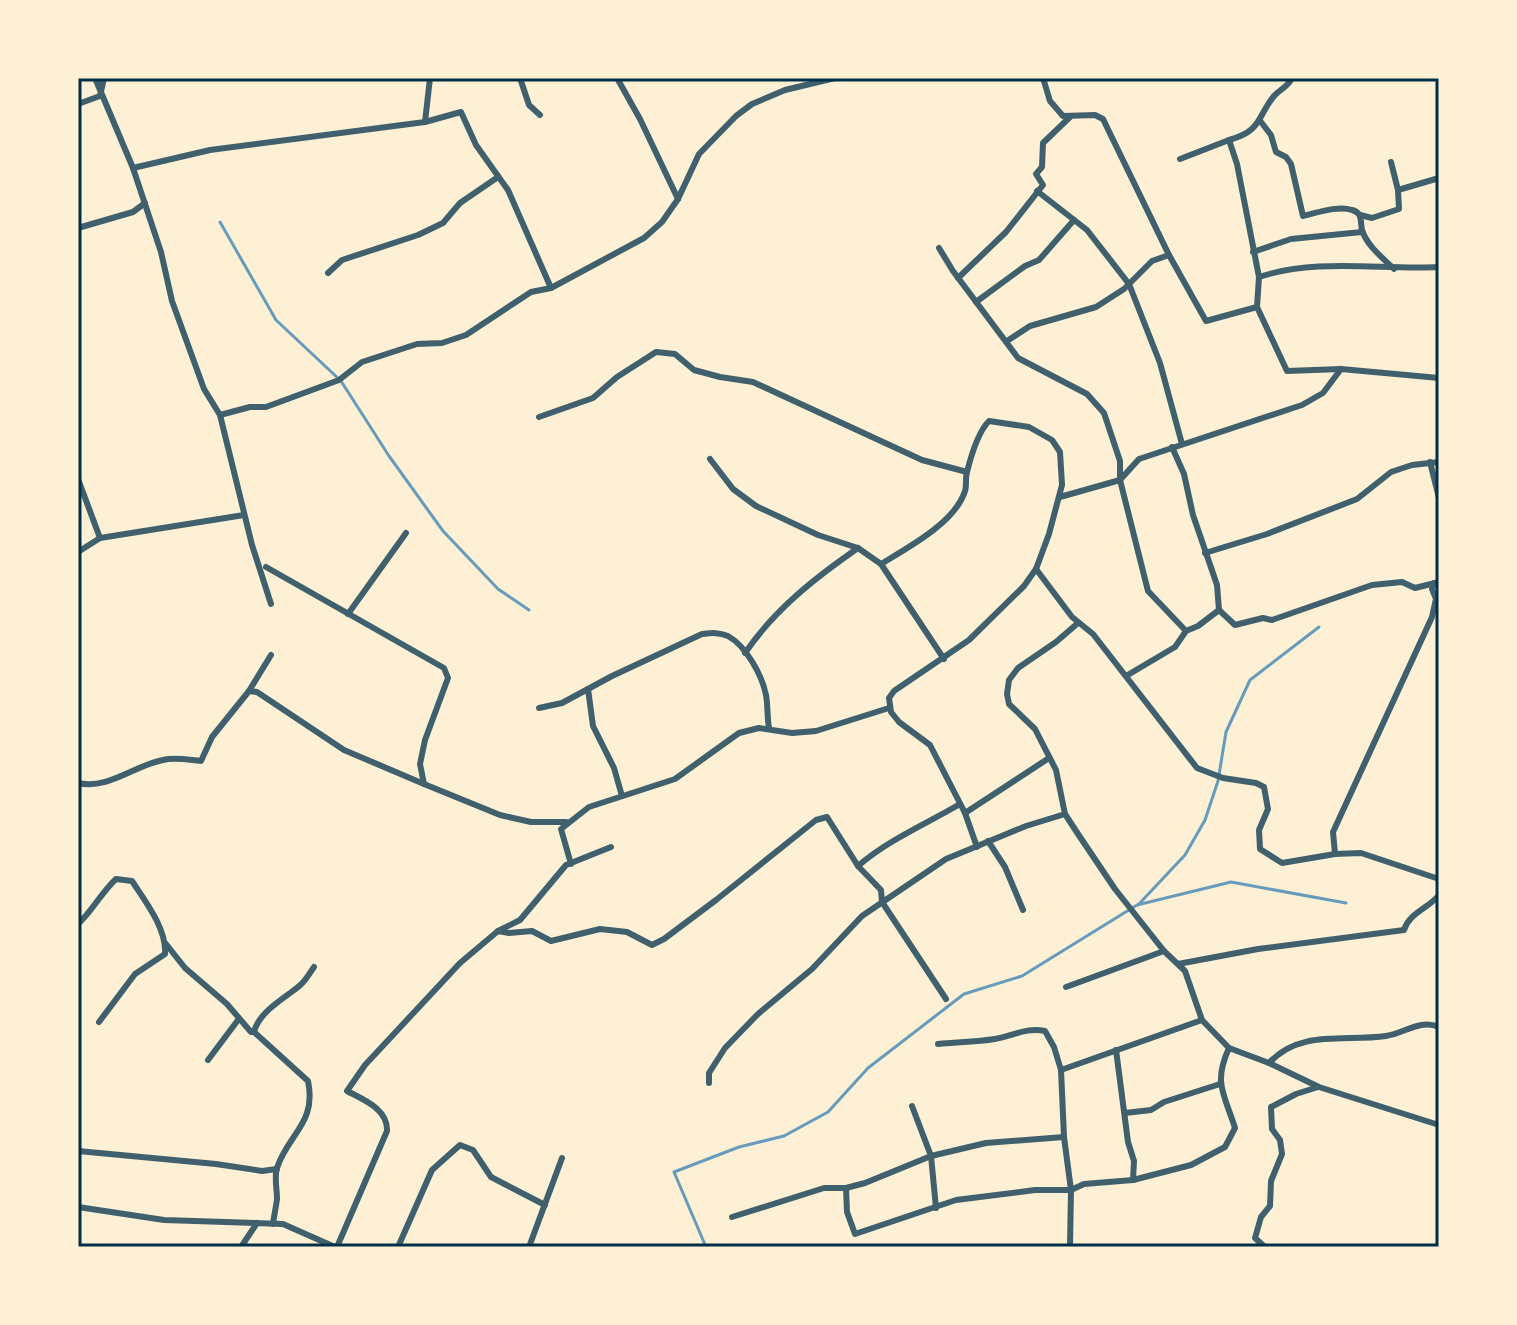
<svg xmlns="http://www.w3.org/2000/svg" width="1517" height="1325" font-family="Poppins,sans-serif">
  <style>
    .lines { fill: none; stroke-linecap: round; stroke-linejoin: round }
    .stream { stroke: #669bbc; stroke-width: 3 }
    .minor { stroke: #3f606c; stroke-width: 6 }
    .neatline { fill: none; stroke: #003049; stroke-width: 3 }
  </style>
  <rect width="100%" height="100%" fill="#fdf0d5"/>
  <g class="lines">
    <g class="stream">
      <polyline points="220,222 276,320 341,381 389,456 443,531 498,589 529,610"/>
      <polyline points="1138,905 1185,855 1205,820 1218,781 1226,732 1250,680 1319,627"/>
      <polyline points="706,1247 674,1172 739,1147 784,1136 828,1112 868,1068 964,994 1022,976 1137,905 1231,882 1346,903"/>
    </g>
    <g class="minor">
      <polyline points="95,78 133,168 161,252 172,301 204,389 220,415 252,545 271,604"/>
      <polyline points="520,78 529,105 540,115"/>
      <polyline points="617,78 640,119 678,199"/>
      <polyline points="1043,78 1050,101 1063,116 1095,115 1103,119 1169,255 1206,321 1257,307"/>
      <polyline points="78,104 100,96 104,78"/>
      <polyline points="425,122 461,112 476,145 508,190 551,288"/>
      <path d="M1261 122 1271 135 1276 152 1286 157 1291 164 1303 216C1316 213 1339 205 1352 210 1363 213 1360 221 1362 230 1367 246 1383 258 1394 269"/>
      <path d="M1229 140C1262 131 1257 117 1274 96 1280 89 1288 87 1292 78"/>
      <polyline points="1180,159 1229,140 1237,164 1259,277 1257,307 1287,371 1341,369 1439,378"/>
      <polyline points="133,168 210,150 425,122 430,78"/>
      <polyline points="1398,190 1439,178"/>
      <polyline points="1037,191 1087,230 1129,284 1160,363 1182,444"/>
      <polyline points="1360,215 1372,218 1399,209 1398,190 1391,162"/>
      <polyline points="78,228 133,212 145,203"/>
      <polyline points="939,248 953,271 1018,358 1087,394 1104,413 1120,461 1120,480 1148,591 1186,631"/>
      <polyline points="1253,252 1291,239 1362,232"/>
      <polyline points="328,273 342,260 418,235 443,223 460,203 498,177"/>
      <path d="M1259 277C1316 258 1380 270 1439 267"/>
      <polyline points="958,278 1006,232 1043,185 1036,174 1042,167 1043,143 1070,117"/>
      <polyline points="976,302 1025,266 1039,260 1074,220"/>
      <polyline points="1007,341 1030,326 1096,307 1124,289 1152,261 1169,255"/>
      <polyline points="220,415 250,407 266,407 339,380 362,362 417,344 442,343 466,335 531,292 551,288 644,238 662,222 678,199 699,154 736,116 752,104 785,90 835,78"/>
      <polyline points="539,417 593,398 617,377 656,352 675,354 694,370 720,377 753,382 922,460 967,472"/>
      <polyline points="1172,447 1184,474 1193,515 1217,585 1219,610"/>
      <polyline points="710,459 733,489 756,506 818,535 858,548 881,564 944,659"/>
      <polyline points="1430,462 1439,498"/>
      <polyline points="78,479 100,538"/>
      <polyline points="1060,497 1120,480 1139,459 1302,405 1323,393 1341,369"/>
      <polyline points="78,552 100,538 244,515"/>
      <polyline points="1205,553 1267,534 1357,499 1391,472 1412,465 1439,462"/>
      <path d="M881 564C907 548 955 523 965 491 967 485 965 478 967 472 971 456 978 432 989 421L1029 427 1052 440 1060 452 1062 485 1049 534 1036 569 1024 586 969 640 894 691 889 698 891 712 899 722 930 745 965 813 977 847"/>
      <polyline points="1036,569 1072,617 1093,634 1197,768 1223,778 1256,783 1264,787 1268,809 1259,830 1260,849 1282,863 1335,854 1361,853 1439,879"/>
      <polyline points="348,614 406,533"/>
      <polyline points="1078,623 1056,642 1018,668 1009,680 1007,694 1009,704 1035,729 1056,770 1065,814 1078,834 1115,889 1164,951 1185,971 1202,1020 1229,1048 1269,1063 1319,1087 1439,1125"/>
      <path d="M745 653C775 609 815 578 858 548"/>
      <polyline points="1126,676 1175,647 1186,631 1198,626 1219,610 1235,625 1263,618 1272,620 1372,585 1402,582 1415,588 1439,582"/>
      <polyline points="588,689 593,726 614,768 622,796"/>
      <polyline points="249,691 271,655"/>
      <path d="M539 708 562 703 612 676 702 634C711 633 719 632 728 636 746 646 762 675 766 695 768 706 767 717 769 728"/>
      <path d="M78 783C108 790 135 765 163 760 175 757 189 760 201 761L212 737 249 691 257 692 344 750 424 784 420 764 425 740 448 678 444 668 266 567"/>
      <polyline points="424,784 500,815 531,822 566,822"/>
      <polyline points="965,813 1049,758"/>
      <polyline points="988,841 1005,867 1023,910"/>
      <polyline points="1335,854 1333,832 1432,617 1436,599 1432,589 1434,583"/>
      <polyline points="571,864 561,829 589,807 675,779 739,733 759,728 792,733 816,731 889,708"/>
      <path d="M858 866C888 840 926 824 960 804"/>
      <path d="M78 924C93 910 101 893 116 879L132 881C145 901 167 929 165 954L135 974 99 1022"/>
      <polyline points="498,931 509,933 532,931 551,941 600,929 627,932 652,945 664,939 716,900 816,820 827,817 858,866 881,890 882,902 946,999"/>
      <path d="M166 944 185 968 227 1004 251 1032H254C259 1012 282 1000 298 987 305 982 309 974 314 967"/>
      <path d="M1178 964 1258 949 1404 930C1410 912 1428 909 1439 895"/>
      <polyline points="1066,987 1164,951"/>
      <path d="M254 1032 308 1081C317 1123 288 1134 277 1168 274 1177 277 1189 277 1199 276 1207 274 1216 273 1224"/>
      <path d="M938 1044C957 1042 976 1042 995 1039 1013 1036 1026 1027 1045 1031L1054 1047 1061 1070 1064 1137 1071 1190 1070 1247"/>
      <polyline points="1116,1050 1128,1142 1134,1161 1133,1180"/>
      <polyline points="208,1060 238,1020"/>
      <path d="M1269 1063C1300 1029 1345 1042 1386 1036 1405 1033 1420 1019 1439 1027"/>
      <polyline points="1061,1070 1202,1020"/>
      <polyline points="709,1083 709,1073 725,1048 758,1014 812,969 862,916 946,859 1026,826 1065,814"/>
      <polyline points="912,1106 931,1156 936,1208"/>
      <polyline points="1125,1113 1151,1110 1164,1102 1220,1084"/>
      <polyline points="78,1151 216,1164 262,1171 277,1169"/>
      <path d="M846 1188 847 1212 855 1234 956 1200 1035 1190H1071L1084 1184 1133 1180 1191 1165 1225 1147 1235 1128C1224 1093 1213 1083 1229 1048"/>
      <polyline points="78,1207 164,1220 283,1224 335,1247"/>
      <polyline points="732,1217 824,1188 846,1188 865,1183 931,1156 986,1143 1064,1137"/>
      <polyline points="241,1247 257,1223"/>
      <path d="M337 1247 387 1131C388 1109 364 1100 347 1091L365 1065 460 963 498 931 520 920 566 865 611 847"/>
      <polyline points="398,1247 432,1170 460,1145 473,1150 491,1177 545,1205"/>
      <polyline points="529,1247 562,1158"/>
      <polyline points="1265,1247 1255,1238 1261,1217 1270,1206 1271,1181 1282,1154 1280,1140 1272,1129 1271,1107 1296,1094 1318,1087"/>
    </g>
  </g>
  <rect width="1517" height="1325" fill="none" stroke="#fdf0d5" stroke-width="160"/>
  <rect x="80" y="80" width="1357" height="1165" class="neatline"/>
</svg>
